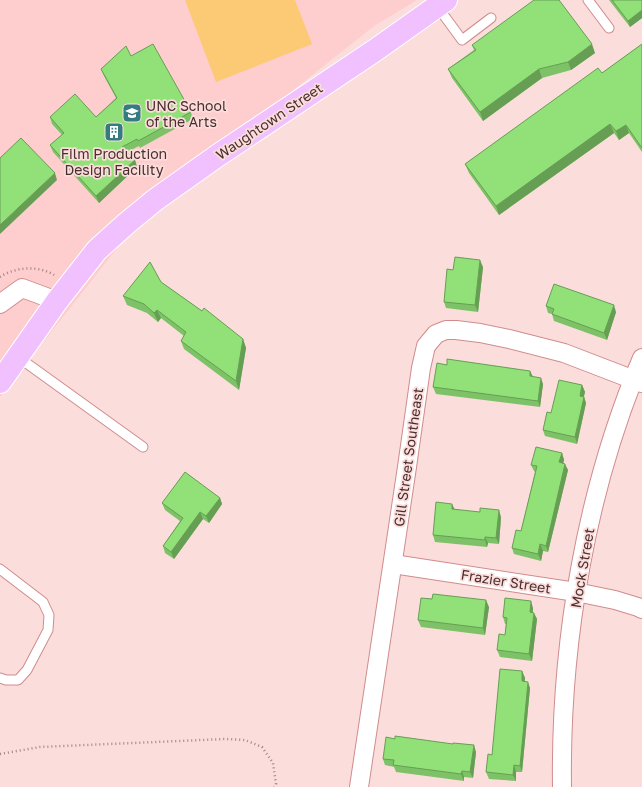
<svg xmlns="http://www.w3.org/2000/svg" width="642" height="787" font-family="'Golos Text',sans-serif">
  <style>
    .built { fill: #fecdcd }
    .green { fill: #fcc975 }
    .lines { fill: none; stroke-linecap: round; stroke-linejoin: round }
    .service-casing { stroke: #d08c8d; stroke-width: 11 }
    .minor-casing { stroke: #d08c8d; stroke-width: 20 }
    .primary-casing { stroke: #fff; stroke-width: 24 }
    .path { stroke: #a08382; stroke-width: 2.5; stroke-dasharray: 1 3; stroke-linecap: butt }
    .service { stroke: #fff; stroke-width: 9 }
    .minor { stroke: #fff; stroke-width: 18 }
    .primary { stroke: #f1c0ff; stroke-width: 22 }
    .wall { fill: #7ec267 }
    .shaded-wall { fill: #669e54 }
    .building { fill: #92e178; stroke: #669e54 }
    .labels { text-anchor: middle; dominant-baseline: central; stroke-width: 3.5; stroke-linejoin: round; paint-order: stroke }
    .poi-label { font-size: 14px; fill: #4a2e2e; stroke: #fbdddc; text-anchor: start }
    .street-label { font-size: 14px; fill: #4a2e2e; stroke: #fbdddc }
  </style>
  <rect width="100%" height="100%" fill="#fbdddc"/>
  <polygon class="built" points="0,0 417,0 374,26 155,200 0,397"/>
  <polygon class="green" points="185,0 295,0 312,44 216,82"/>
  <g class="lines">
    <defs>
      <g id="service">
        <polyline points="588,0 609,28"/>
        <polyline points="437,6 462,40 491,18"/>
        <polyline points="18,357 143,447"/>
        <polyline points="0,569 43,602 49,615 48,630 27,670 18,680 6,680 0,678"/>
      </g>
      <g id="minor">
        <polyline points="0,304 22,288 57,301"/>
        <polyline points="393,564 576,592 615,600 638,607 642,609"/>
        <polyline points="359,787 407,467 421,368 426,346 436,334 446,330 456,330 480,333 509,339 564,353 642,383"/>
        <path d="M562 787C560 643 586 490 642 358"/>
      </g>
      <polyline id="primary" points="0,382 57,301 97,250 127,223 155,200 217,156 374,51 446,0"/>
    </defs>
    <use href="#service" class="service-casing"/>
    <use href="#minor" class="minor-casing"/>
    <use href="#primary" class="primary-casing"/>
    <g class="path">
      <path d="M0 277C15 267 38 265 54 275"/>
      <polyline points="0,754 40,747 225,739 245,740 262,747 273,763 276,784 274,787"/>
    </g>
    <use href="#service" class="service"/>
    <use href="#minor" class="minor"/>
    <use href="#primary" class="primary"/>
  </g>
  <g class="wall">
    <polygon points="609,0 642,0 642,18 630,27"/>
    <polygon points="642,44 642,152 629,133 619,140 614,133 499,215 469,173 465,164 602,73"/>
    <polygon points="472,45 595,53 571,70 542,78 483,121 452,78 448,69 474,50"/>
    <polygon points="131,56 191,112 193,119 140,148 139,146 127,152 135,160 137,167 99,203 53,152 50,145 62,135 52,124 50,117 96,117 116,98 104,76 101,69"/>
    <polygon points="483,267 478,312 446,308 444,302 453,270"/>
    <polygon points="161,282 202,311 243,339 246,348 239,390 184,349 181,341 184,336 161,318 158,322 147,313 127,305 123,296"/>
    <polygon points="546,306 616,312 607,340 554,321 552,314 548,313"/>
    <polygon points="447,365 530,371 533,377 543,384 540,407 436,394 433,387"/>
    <polygon points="582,385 585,392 584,397 586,403 577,444 545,436 543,430 551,413"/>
    <polygon points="562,453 564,460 563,463 568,470 548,552 543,551 541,561 514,554 512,548 521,531 535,472 534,471 531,465"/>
    <polygon points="220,498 222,504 209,523 203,519 174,559 165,553 163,546 180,521 165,510 162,503"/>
    <polygon points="454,510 501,517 499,544 488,543 487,547 435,542 433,535"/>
    <polygon points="489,607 485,635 421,627 418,620"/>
    <polygon points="533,608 533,613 537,619 532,661 500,657 497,650 505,635 506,624 505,624 503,617"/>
    <polygon points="522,671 525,678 525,681 530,688 522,772 516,772 516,781 489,779 486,772 492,755"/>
    <polygon points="476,752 473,778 464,777 464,781 396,772 394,767 385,765 383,759"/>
  </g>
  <g class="shaded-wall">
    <polygon points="642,10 642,18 630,27 628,21"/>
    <polygon points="592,44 595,53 571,70 568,62"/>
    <polygon points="539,69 542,78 483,121 480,112"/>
    <polygon points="610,124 614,133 499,215 496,206"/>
    <polygon points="626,125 629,133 619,140 616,131"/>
    <polygon points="135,160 137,167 99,203 96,196"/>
    <polygon points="55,173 57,180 0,234 0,225"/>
    <polygon points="480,260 483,267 478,312 475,305"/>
    <polygon points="614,305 616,312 607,340 604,333"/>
    <polygon points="157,310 161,318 158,322 154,313"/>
    <polygon points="243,339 246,348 239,390 236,381"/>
    <polygon points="530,371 533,377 530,376"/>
    <polygon points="541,378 543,384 540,407 538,401"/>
    <polygon points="582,385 585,392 582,402 580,396"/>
    <polygon points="584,397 586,403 577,444 575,437"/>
    <polygon points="562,453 564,460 562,469 559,462"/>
    <polygon points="565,464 568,470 548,552 546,546"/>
    <polygon points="220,498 222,504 209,523 206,516"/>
    <polygon points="452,504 455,510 452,509"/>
    <polygon points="499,510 501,517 499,544 496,538"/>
    <polygon points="200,512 203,519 174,559 171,552"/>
    <polygon points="485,537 488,543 487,547 485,540"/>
    <polygon points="540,544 543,551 541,561 538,554"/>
    <polygon points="486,600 489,607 485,635 483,628"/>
    <polygon points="531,601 533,608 532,619 530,612"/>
    <polygon points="534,613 537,619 532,661 529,654"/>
    <polygon points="522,671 525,678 524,688 522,681"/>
    <polygon points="528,682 530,688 522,772 520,766"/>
    <polygon points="474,745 476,752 473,778 470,772"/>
    <polygon points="514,765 516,772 516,781 513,775"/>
    <polygon points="462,771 464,777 464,781 461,774"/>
  </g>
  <g class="building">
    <polygon points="534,0 559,0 592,44 568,62 539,69 480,112 448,69 476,50 472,45"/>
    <polygon points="612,0 642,0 642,10 628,21"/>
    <polygon points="153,44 191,112 138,141 137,139 122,147 135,160 96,196 50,145 64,133 50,117 75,94 96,117 117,98 101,69 126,46 131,56"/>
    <polygon points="642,44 642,148 626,125 616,131 610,124 496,206 465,164 598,68 602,73"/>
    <polygon points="21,138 55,173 0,225 0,158"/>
    <polygon points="455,257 480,260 475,305 444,302 447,269 453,270"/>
    <polygon points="150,262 161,282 202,311 204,308 243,339 236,381 181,341 186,332 157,310 154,313 144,304 123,296"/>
    <polygon points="554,284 614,305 604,333 552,314 554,309 546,306"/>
    <polygon points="447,359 530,371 530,376 541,378 538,401 433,387 437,363 447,365"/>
    <polygon points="559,380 582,385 580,396 584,397 575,437 543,430 547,412 551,413"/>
    <polygon points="536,447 562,453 559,462 565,464 546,546 540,544 538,554 512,548 516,530 521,531 537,466 531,465"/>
    <polygon points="185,472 220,498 206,516 200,512 171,552 163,546 183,518 162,503"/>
    <polygon points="436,502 452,504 452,509 480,512 480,508 499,510 496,538 485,537 485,540 433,535"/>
    <polygon points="433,594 486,600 483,628 418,620 421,598 432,599"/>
    <polygon points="505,598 531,601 530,612 534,613 529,654 497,650 499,634 505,635 507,618 503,617"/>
    <polygon points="500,669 522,671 522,681 528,682 520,766 514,765 513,775 486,772 488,754 492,755"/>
    <polygon points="395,736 453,744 453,743 474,745 470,772 462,771 461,774 393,765 394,760 383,759 386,737 395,739"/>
  </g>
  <defs>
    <symbol id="university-square" viewBox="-11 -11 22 22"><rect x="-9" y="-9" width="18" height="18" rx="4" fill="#337c7f" stroke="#fbdddc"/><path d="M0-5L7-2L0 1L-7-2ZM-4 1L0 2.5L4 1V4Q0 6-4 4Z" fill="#fff"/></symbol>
    <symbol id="building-square" viewBox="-11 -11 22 22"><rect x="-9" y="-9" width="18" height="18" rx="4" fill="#337c7f" stroke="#fbdddc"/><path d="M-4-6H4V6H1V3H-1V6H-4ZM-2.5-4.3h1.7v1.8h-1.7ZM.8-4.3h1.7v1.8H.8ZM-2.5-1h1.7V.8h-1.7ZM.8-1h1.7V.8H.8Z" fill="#fff"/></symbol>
  </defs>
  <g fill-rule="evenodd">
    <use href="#university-square" x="121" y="102" width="22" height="22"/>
    <use href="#building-square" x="103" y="121" width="22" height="22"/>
  </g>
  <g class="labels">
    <g class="poi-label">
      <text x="146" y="105">UNC School<tspan x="146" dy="16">of the Arts</tspan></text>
      <text x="114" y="153" text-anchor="middle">Film Production<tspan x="114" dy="16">Design Facility</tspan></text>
    </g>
    <g class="street-label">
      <text transform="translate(269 121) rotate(-34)">Waughtown Street</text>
      <text transform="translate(408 457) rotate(-82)">Gill Street Southeast</text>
      <text transform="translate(582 568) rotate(-80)">Mock Street</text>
      <text transform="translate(506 581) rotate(9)">Frazier Street</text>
    </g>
  </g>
</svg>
